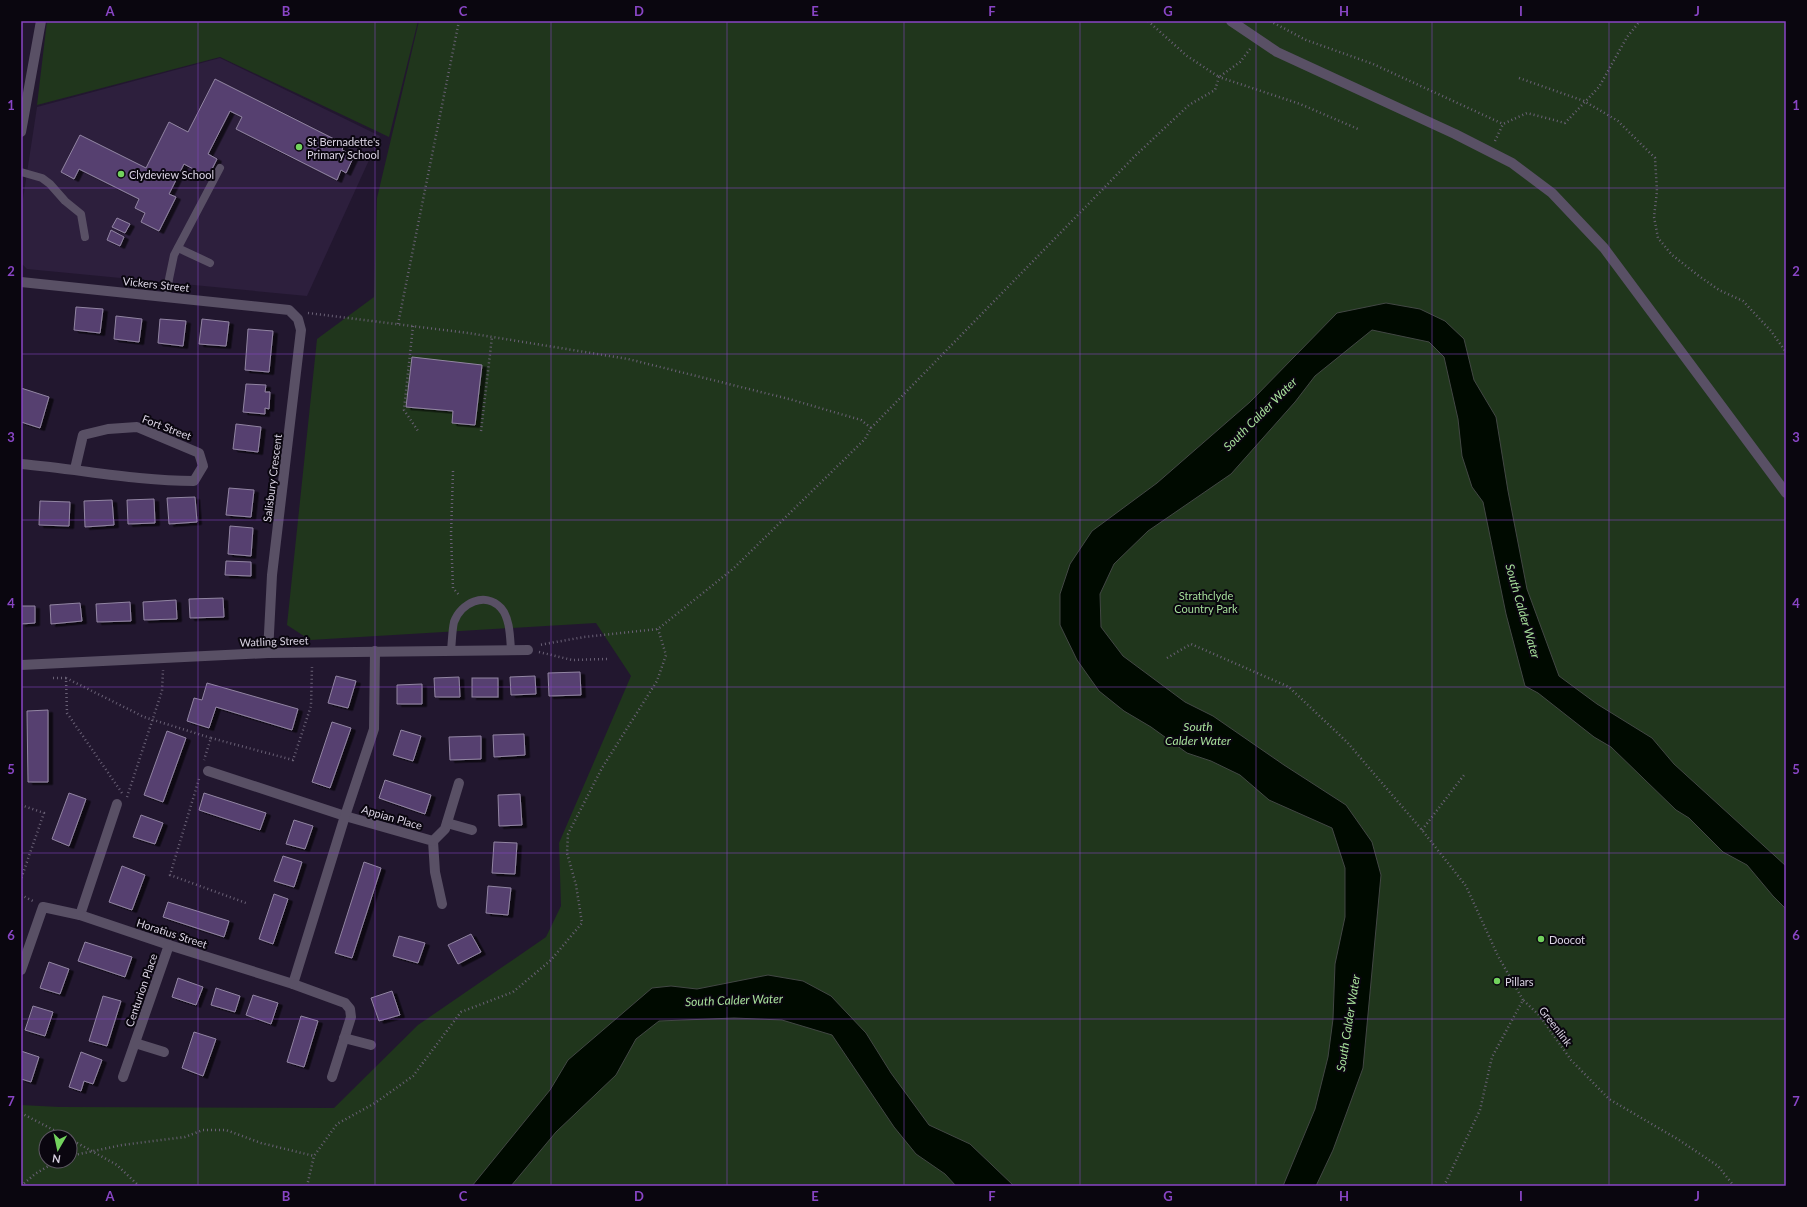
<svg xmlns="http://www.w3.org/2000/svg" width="1807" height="1207" font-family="Lato,sans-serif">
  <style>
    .built { fill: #2d1f3d }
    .green { fill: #20361c; fill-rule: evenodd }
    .water { fill: #000a00; stroke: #424744 }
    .building { fill: #56406f; stroke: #9285a3; filter: url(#shadow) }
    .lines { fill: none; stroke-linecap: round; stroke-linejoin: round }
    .path { stroke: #6a6176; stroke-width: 2.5; stroke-dasharray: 1 3; stroke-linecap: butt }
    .service { stroke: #595065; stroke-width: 8 }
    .minor { stroke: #595065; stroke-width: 10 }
    .grid { fill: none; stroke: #8945c5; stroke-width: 1; stroke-opacity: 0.55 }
    .poi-dot { fill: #72d25d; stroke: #0a060f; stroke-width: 1.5 }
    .labels { text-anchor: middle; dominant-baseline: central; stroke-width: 4; stroke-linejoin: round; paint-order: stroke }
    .poi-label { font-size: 11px; fill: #dbd4e4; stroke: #0a060f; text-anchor: start }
    .street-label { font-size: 11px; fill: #dbd4e4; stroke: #0a060f }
    .park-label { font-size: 11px; fill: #a6df9b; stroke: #0a060f }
    .water-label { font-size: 12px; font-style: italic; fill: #a7e09b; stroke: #0a060f }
    .neatline { fill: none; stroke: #8945c5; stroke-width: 1.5 }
    .grid-label { font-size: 13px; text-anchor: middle; font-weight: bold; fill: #8945c5 }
  </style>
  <defs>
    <filter id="shadow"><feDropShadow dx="4.5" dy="2.5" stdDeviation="0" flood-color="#0009"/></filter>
  </defs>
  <rect width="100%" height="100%" fill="#22172f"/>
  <polygon class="built" points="220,58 380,136 307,296 27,269 21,263 21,212 37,107"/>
  <g class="green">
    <polygon points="47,21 418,21 389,137 220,57 37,105"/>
    <path d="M419 21H1786V1186H21V1105L59 1107 334 1108 418 1025 546 937 561 906 559 843 631 676 596 623 310 640 287 625 317 339 374 297 377 198ZM46 1137H70V1161H46Z"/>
  </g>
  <g class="water">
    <polygon points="1386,303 1420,309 1445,321 1464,339 1474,380 1496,417 1508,491 1527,589 1559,676 1597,704 1652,738 1674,764 1786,866 1786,909 1773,896 1747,865 1723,852 1689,818 1676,810 1611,747 1594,737 1538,693 1525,686 1506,614 1483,502 1472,487 1462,456 1458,419 1444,357 1429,342 1372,330 1315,376 1295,402 1231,474 1148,531 1114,564 1100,594 1101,627 1123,656 1185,702 1213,716 1284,765 1346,805 1372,842 1381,875 1363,1068 1333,1150 1316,1186 1283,1186 1315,1109 1328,1057 1333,1019 1335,964 1345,917 1345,868 1332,828 1269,800 1240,775 1211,761 1187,753 1151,727 1124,711 1099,691 1077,660 1060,625 1060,594 1070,564 1092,531 1157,483 1250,402 1337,313"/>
    <polygon points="768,975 803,981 831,996 866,1033 891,1073 929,1125 970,1144 1014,1186 956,1186 945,1174 916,1154 894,1127 832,1035 782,1020 734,1018 659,1021 636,1039 616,1075 556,1132 511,1186 472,1186 550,1090 568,1060 652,988 671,986 697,989"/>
  </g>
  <g class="building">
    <polygon points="215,79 344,144 342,150 354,156 346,173 341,170 337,180 236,129 242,117 230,111 208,154 217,159 208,177 184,164 169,194 176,197 159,231 141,222 145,213 135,208 139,199 79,169 74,179 61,172 80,135 146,168 169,122 188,132"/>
    <polygon points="117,218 130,224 125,233 112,227"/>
    <polygon points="111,230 124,237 120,246 107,240"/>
    <polygon points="76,307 103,309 100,333 74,330"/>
    <polygon points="116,316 142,319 139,342 114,339"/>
    <polygon points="160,319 186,321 183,346 158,343"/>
    <polygon points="202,319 229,322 226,346 199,344"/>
    <polygon points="248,329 273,331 269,372 245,370"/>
    <polygon points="412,357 482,365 475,425 452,423 453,411 406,407"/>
    <polygon points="246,384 266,385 265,392 270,392 269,409 265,408 265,414 243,412"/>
    <polygon points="21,388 49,397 40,428 21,422"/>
    <polygon points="236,424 261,427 258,452 233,449"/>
    <polygon points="229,488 254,490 251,517 226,515"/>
    <polygon points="195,497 197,522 169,524 167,498"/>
    <polygon points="154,499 155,523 128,524 127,500"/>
    <polygon points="112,500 114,525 85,527 84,501"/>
    <polygon points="40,501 70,502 69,526 39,525"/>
    <polygon points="230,526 253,528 251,556 228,554"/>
    <polygon points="226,561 251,562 251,576 225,575"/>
    <polygon points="223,598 224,617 190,618 189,599"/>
    <polygon points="176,600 177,619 144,620 143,602"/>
    <polygon points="130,602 131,621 97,622 96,604"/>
    <polygon points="80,603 82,621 51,624 50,605"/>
    <polygon points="21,606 35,606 35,623 21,624"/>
    <polygon points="580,672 581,695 549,696 548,673"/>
    <polygon points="336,676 356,681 348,708 328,703"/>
    <polygon points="535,676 536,694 511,695 510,677"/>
    <polygon points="459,677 460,697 435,697 434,678"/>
    <rect x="472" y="678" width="26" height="19"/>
    <polygon points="207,683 298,709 292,730 216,707 209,728 187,721 194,698 202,700"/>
    <polygon points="422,684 422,704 397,704 397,685"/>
    <polygon points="48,710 48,782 28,782 27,711"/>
    <polygon points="332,722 351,728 330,788 312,782"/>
    <polygon points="401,730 421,736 413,761 393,755"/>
    <polygon points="167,731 186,738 163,802 144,795"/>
    <polygon points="524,734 525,755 494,757 493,735"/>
    <polygon points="481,736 481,759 450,760 449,737"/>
    <polygon points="385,780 431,795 425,814 379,798"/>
    <polygon points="69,793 86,799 69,846 52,839"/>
    <polygon points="204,793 266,813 260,830 199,810"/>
    <polygon points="520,794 522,825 499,826 498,795"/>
    <polygon points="141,815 163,823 155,844 133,837"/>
    <polygon points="294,820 313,826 305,849 286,844"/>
    <polygon points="494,842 517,843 515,874 492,873"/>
    <polygon points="283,856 302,862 294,887 274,881"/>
    <polygon points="364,862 381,868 352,958 335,953"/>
    <polygon points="122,866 145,875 132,910 109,902"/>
    <polygon points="488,886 511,888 508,915 486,913"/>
    <polygon points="274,894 288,899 273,944 259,939"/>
    <polygon points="168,902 229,921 224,937 163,917"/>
    <polygon points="471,934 481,952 458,964 448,945"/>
    <polygon points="399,936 425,943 418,963 393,956"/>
    <polygon points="85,942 132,957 125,977 78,961"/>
    <polygon points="49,962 69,969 60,994 40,988"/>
    <polygon points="178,978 203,987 196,1005 172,997"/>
    <polygon points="216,988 240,996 235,1012 211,1005"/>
    <polygon points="392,991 400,1015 379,1021 371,998"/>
    <polygon points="253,995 278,1003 271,1024 246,1015"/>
    <polygon points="103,996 121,1001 107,1046 89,1041"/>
    <polygon points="33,1006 53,1012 45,1036 25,1030"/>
    <polygon points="301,1016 318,1021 304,1067 287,1062"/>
    <polygon points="194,1032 216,1039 203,1076 182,1068"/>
    <polygon points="21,1051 39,1057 31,1082 21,1079"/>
    <polygon points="81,1052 102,1060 93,1084 84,1081 81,1091 69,1087"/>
  </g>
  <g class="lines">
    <g class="path">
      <polyline points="1148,21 1187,56 1219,77 1240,62 1250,49"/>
      <polyline points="1270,21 1306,40 1373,64 1503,124"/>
      <polyline points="1519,78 1584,101 1618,121 1655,158 1657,191 1654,217 1658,238 1672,255 1699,276 1719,290 1743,301 1771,331 1786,352"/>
      <polyline points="1495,141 1503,124 1527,113 1565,123 1599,87 1627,37 1640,21"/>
      <polyline points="308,313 468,333 628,359 789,399 861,420 871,428 865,439 734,568 658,629 584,637 539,645"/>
      <polyline points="398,324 459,21"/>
      <polyline points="413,326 404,410 418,431"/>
      <polyline points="871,428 1135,156 1189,105 1215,90 1219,77 1300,104 1358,129"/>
      <polyline points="481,431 492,337"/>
      <polyline points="453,471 451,535 453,588 460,596"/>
      <polyline points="539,652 572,660 607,659"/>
      <polyline points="1167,658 1191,644 1289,687 1347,742 1422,830 1466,886 1498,956 1523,1000"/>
      <polyline points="53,678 66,678 67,713 122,793"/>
      <polyline points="66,678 144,717 211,738 204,760"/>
      <polyline points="211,738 293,760 311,706 312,667"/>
      <polyline points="199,779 170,875 246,903"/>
      <polyline points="127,797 162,691 163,670"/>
      <polyline points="21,805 44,813 21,879"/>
      <polyline points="1422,830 1464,775"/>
      <polyline points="21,895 33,901"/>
      <polyline points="21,1113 67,1137"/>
      <polyline points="70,1139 117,1165 139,1186"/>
      <polyline points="70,1156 122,1145 185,1137 203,1130 226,1130 261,1143 314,1156"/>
      <polyline points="21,1186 35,1174 57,1161"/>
      <polyline points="307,1186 314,1156 337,1124 375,1103 413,1076 461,1012 513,992 551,960 582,923 576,885 567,853 568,834 602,768 657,681 666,655 658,629"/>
      <polyline points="1444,1186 1480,1110 1492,1057 1523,1000 1540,1016 1571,1060 1609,1099 1679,1140 1718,1166 1734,1186"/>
    </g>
    <g class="service">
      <polyline points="21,172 42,178 50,184 65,201 81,214 85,237"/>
      <polyline points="178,248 210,263"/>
      <polyline points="167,297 169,279 174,255 220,168"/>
      <path d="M451 650C452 642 452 631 454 622 461 603 485 591 501 608 510 618 510 637 511 650"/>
    </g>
    <g class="minor">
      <polyline points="1231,21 1277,52 1455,134 1512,163 1552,193 1604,248 1786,493"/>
      <polyline points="21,132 41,21"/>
      <polyline points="21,282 289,310 298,319 301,330 272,575 268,653"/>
      <path d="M21 464C79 469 136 481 194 481L203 466 199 453 137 427 108 429 83 435 75 469"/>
      <polyline points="21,665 268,653 528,650"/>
      <polyline points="208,771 345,816 433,841 435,872 442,904"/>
      <polyline points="447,823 472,830"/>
      <polyline points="433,841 445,829 459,783"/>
      <polyline points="80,915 117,804"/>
      <polyline points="21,970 43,907 80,915 169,945 293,984 345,816 374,729 375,651"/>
      <polyline points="293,984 345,1003 350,1009 351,1017 332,1077"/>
      <polyline points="344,1038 371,1045"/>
      <polyline points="135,1043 164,1052"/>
      <polyline points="123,1077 169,945"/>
    </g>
  </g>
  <path class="grid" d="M198 21V1186M375 21V1186M551 21V1186M727 21V1186M904 21V1186M1080 21V1186M1256 21V1186M1432 21V1186M1609 21V1186M21 188H1786M21 354H1786M21 520H1786M21 687H1786M21 853H1786M21 1019H1786"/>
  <g class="poi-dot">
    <circle cx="299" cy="147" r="4"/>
    <circle cx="121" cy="174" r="4"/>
    <circle cx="1541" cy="939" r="4"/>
    <circle cx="1497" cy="981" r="4"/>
  </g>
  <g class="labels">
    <g class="poi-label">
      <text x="307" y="141">St Bernadette's<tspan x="307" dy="13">Primary School</tspan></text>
      <text x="129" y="174">Clydeview School</text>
      <text x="1549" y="939">Doocot</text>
      <text x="1505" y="981">Pillars</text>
    </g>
    <g class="street-label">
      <text transform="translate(156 284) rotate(6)">Vickers Street</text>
      <text transform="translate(167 427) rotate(21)">Fort Street</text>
      <text transform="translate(272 478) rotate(-83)">Salisbury Crescent</text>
      <text transform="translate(274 641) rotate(-2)">Watling Street</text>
      <text transform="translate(392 817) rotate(16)">Appian Place</text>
      <text transform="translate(172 933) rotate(18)">Horatius Street</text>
      <text transform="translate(141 990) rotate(-71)">Centurion Place</text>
      <text transform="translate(1556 1026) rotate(52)">Greenlink</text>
    </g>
    <g class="park-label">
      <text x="1206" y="595">Strathclyde<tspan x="1206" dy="13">Country Park</tspan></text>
    </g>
    <g class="water-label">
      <text transform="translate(1260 414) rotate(-45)">South Calder Water</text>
      <text transform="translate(1523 611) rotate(74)">South Calder Water</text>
      <text x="1198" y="726">South<tspan x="1198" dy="14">Calder Water</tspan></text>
      <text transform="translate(734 1000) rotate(-2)">South Calder Water</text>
      <text transform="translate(1348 1023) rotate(-81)">South Calder Water</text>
    </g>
  </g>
  <rect width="1807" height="1207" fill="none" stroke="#0a060f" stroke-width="44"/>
  <g transform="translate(58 1149) rotate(189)"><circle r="19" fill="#0a060f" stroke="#5e5864"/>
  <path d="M0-3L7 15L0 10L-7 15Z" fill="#72d25d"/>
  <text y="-6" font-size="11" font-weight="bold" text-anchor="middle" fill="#dbd4e4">N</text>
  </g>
  <rect x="22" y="22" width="1763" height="1163" class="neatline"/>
  <g class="grid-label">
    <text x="110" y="16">A</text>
    <text x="286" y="16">B</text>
    <text x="463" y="16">C</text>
    <text x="639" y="16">D</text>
    <text x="815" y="16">E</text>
    <text x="992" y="16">F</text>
    <text x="1168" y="16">G</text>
    <text x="1344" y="16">H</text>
    <text x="1521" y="16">I</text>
    <text x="1697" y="16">J</text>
    <text x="11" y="110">1</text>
    <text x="1796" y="110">1</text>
    <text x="11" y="276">2</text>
    <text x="1796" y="276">2</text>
    <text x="11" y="442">3</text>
    <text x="1796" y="442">3</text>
    <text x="11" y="608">4</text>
    <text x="1796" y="608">4</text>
    <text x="11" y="774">5</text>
    <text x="1796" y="774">5</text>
    <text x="11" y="940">6</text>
    <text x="1796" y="940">6</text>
    <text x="11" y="1106">7</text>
    <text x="1796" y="1106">7</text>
    <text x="110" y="1201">A</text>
    <text x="286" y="1201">B</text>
    <text x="463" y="1201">C</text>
    <text x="639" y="1201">D</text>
    <text x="815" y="1201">E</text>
    <text x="992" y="1201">F</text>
    <text x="1168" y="1201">G</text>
    <text x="1344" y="1201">H</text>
    <text x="1521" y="1201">I</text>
    <text x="1697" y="1201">J</text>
  </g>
</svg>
